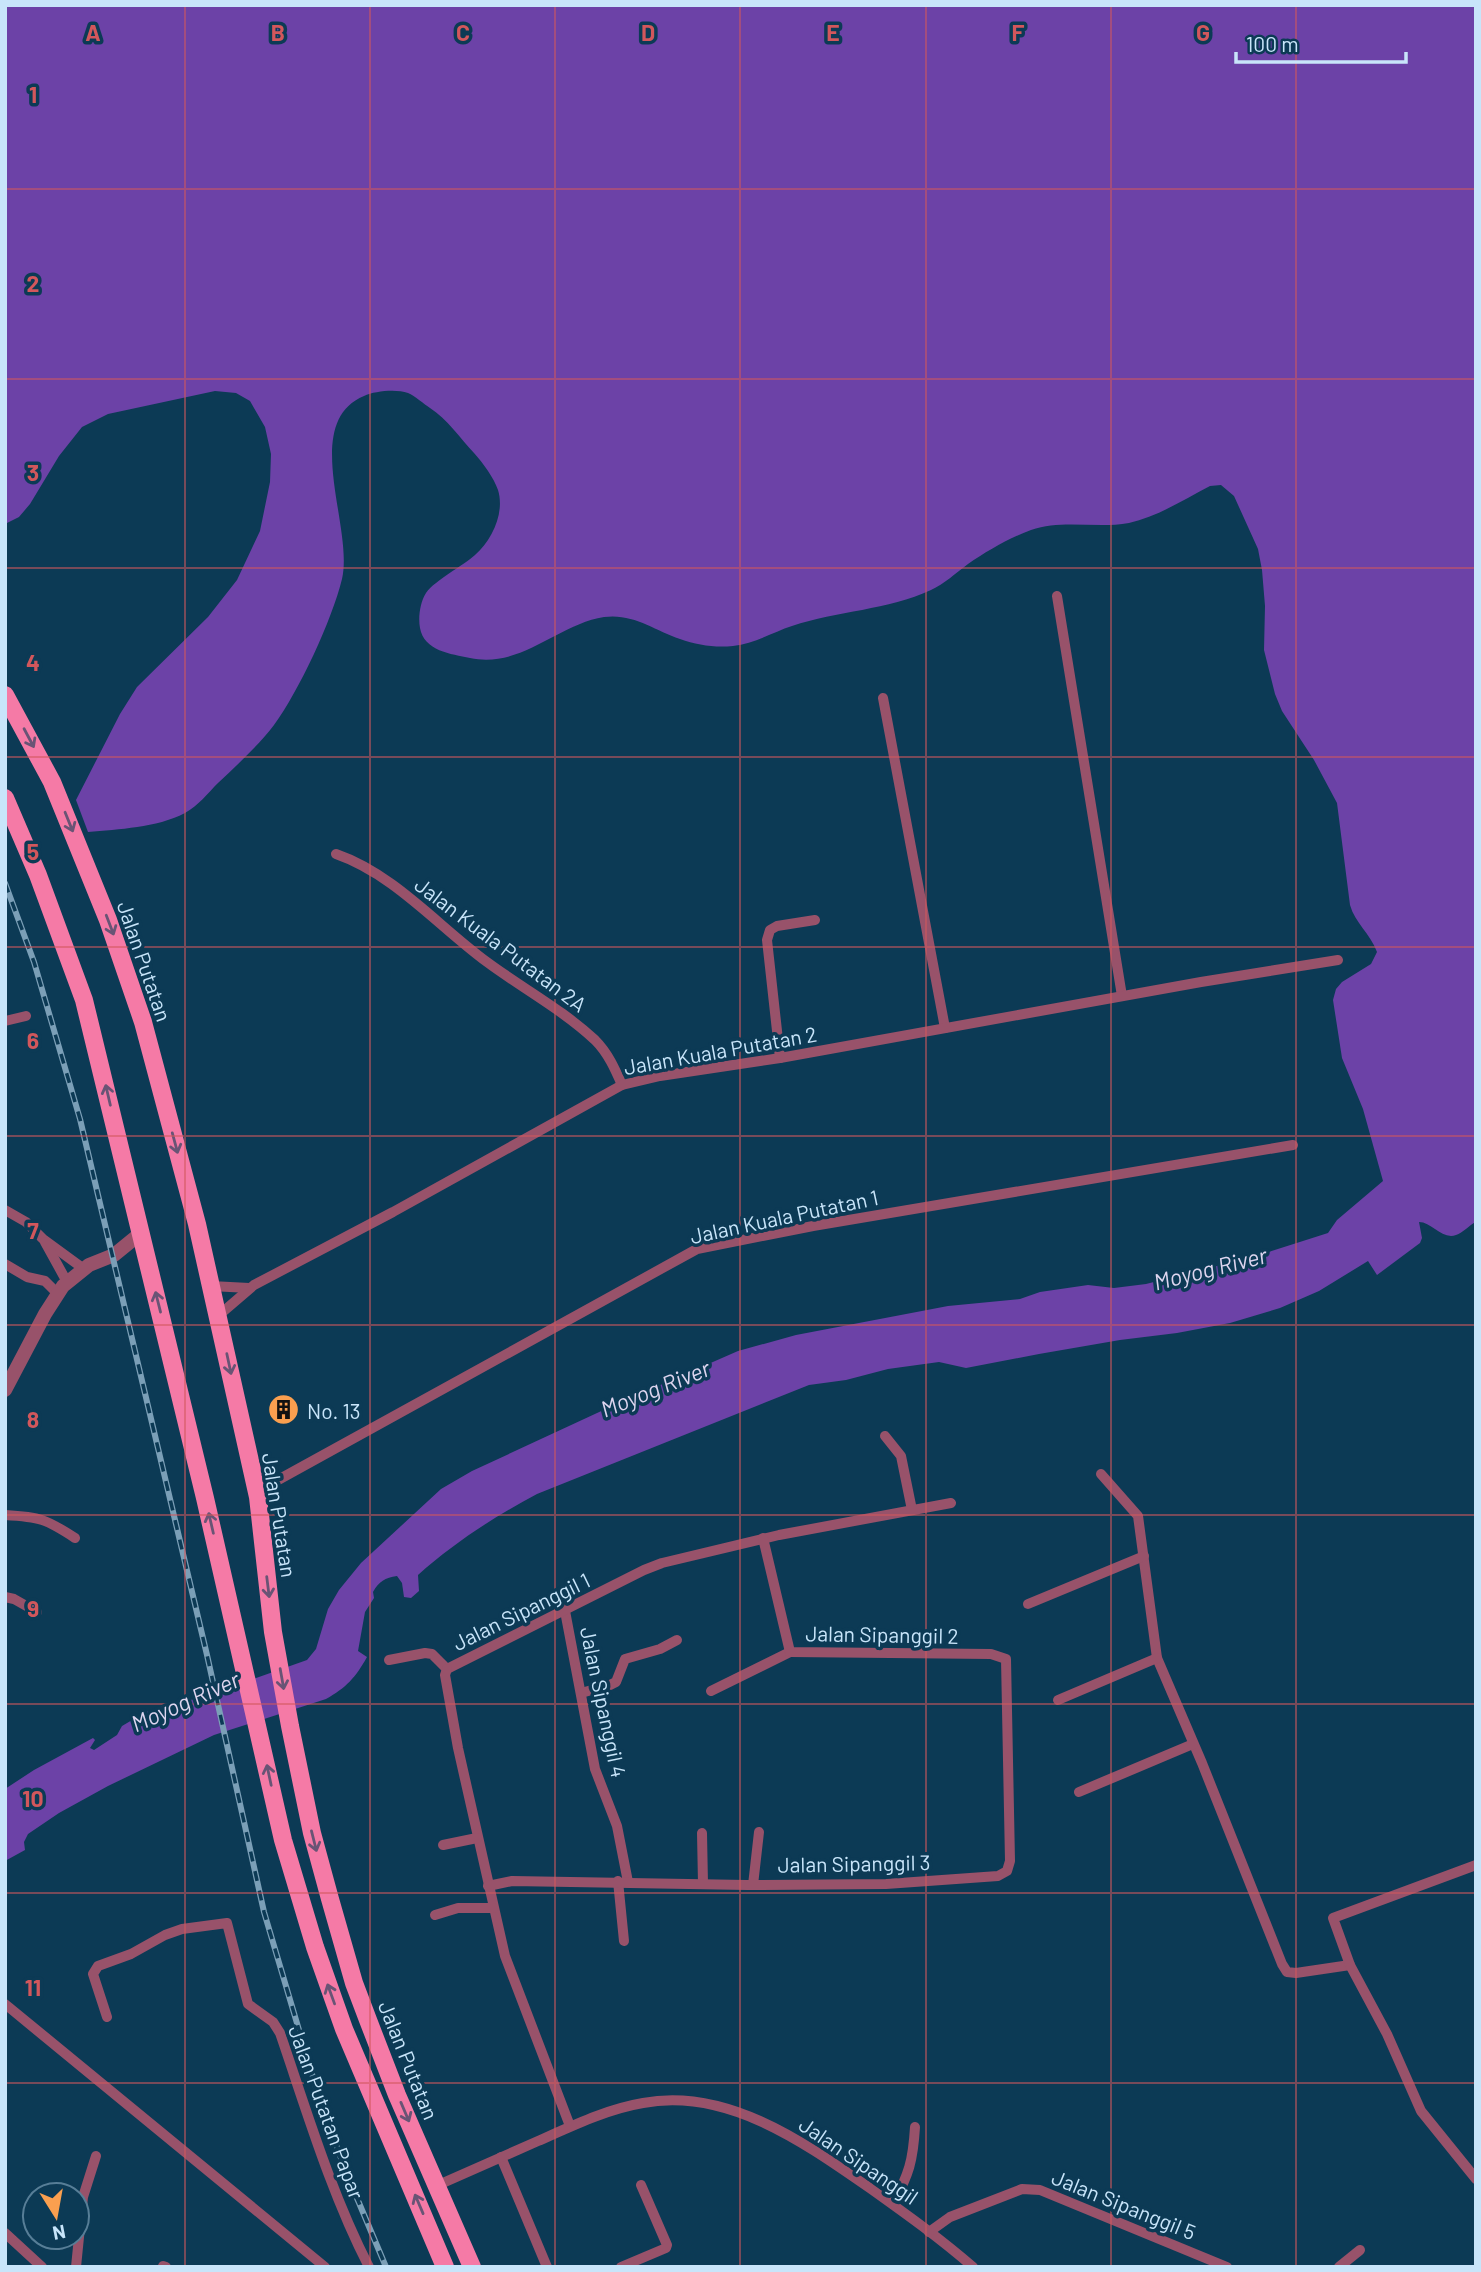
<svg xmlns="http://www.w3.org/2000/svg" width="1481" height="2272" font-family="Barlow,sans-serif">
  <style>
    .water { fill: #6c42a7 }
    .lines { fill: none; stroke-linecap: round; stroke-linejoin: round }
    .minor { stroke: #98526a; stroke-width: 10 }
    .tertiary { stroke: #98526a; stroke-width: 14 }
    .trunk { stroke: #f57aa6; stroke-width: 18 }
    .rail-casing { stroke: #7b9fb7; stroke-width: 6 }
    .rail { stroke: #0c3a55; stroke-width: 3.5; stroke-dasharray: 10; stroke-linecap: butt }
    .oneway { stroke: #695475 }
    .grid { fill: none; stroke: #d2575c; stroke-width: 2; stroke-opacity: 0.55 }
    .labels { text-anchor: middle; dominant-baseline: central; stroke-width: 7; stroke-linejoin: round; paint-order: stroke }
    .street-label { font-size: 21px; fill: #c8e5fa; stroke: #0c3a55 }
    .poi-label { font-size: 21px; fill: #c8e5fa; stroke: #0c3a55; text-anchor: start }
    .water-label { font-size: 23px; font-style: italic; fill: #ddd5ef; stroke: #0c3a55 }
    .grid-label { font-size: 23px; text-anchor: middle; font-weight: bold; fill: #d2575c; stroke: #0c3a55; stroke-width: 7; stroke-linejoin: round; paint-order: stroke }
  </style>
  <rect width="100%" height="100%" fill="#0c3a55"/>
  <path class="water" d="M5 5H1476V1222C1469 1225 1463 1233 1456 1235 1442 1240 1432 1222 1419 1222L1422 1238 1420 1243 1377 1275 1368 1261 1319 1291 1280 1308 1230 1323 1177 1333 1120 1340 1039 1354 966 1368 939 1362 888 1369 846 1380 809 1385 537 1494C494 1517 455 1542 418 1575L419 1591 411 1598 404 1597 402 1583 397 1576C385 1578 379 1581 373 1592L374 1598 365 1612 358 1651 367 1657C356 1677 346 1688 326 1699L214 1735 108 1786 59 1813 28 1834 24 1842 25 1850 5 1861V1789L34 1770 93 1738 95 1740 90 1748 94 1750 117 1735 122 1726 144 1713 174 1702 197 1699 307 1660 316 1649 328 1609 339 1590 361 1563 441 1489 472 1471 610 1407 738 1351 796 1335 948 1306 1020 1299 1040 1292 1088 1285 1114 1288 1146 1284 1256 1256 1328 1233 1337 1220 1383 1181 1363 1109 1342 1058 1333 1000 1336 989 1342 982 1371 964 1377 952C1370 933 1355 923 1350 905L1337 803 1314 760 1282 711 1275 694 1264 650 1265 606 1262 570 1258 549 1234 496 1221 485 1210 486C1185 499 1157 517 1129 523 1096 529 1063 519 1031 530 1009 538 987 551 968 564 956 573 944 584 931 590 888 610 837 611 792 626 773 632 754 644 733 646 715 648 697 645 680 639 654 630 633 613 604 617 558 624 521 669 470 658 451 654 424 651 420 628 418 618 420 602 426 593 435 580 463 566 475 555 492 540 505 513 498 490 494 478 483 463 474 453 460 438 447 419 430 408 424 404 415 396 408 393 396 389 375 391 364 396 300 423 354 527 342 579 332 620 299 691 274 725 258 746 237 765 218 783 208 793 198 806 185 813 156 828 119 829 88 832L76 800 120 714 137 687 208 617 237 580 260 531 270 482 271 454 265 427 250 401 236 393 215 391 108 414 82 427 59 456 30 504 19 517 5 524Z"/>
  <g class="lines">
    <g class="minor">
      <polyline points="1057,596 1122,996"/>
      <polyline points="883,698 945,1028"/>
      <path d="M336 854C394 874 438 926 487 962 522 988 563 1010 595 1040 608 1053 615 1069 622 1085"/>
      <polyline points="5,1021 26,1016"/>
      <polyline points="780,1058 767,940 770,930 777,926 815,920"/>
      <polyline points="5,1210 26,1222 43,1239 84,1269"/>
      <polyline points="45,1242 67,1282"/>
      <polyline points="5,1264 27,1277 45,1281 57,1293"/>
      <polyline points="211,1286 249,1288"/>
      <polyline points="218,1316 254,1285 393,1212 622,1085 660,1076 780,1058 1201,982 1338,960"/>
      <polyline points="885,1436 901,1456 912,1510"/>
      <polyline points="1101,1474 1138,1516 1157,1658 1202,1763 1282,1964 1287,1972 1296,1973 1350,1965"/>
      <polyline points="258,1497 278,1480 697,1249 813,1226 1293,1145"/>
      <path d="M5 1515C40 1517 46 1519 75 1538"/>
      <polyline points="5,1597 14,1599 37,1612"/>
      <polyline points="1028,1604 1144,1556"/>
      <polyline points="565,1611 595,1769 617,1826 628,1882"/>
      <polyline points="389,1660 425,1653 432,1654 447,1669"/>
      <polyline points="447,1669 644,1570 662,1563 779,1535 951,1503"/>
      <polyline points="447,1669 445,1675 458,1748 505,1956 570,2126"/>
      <polyline points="711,1691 790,1652"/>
      <polyline points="581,1693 610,1685 616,1682 625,1659 660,1649 677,1640"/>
      <polyline points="1058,1700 1157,1658"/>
      <polyline points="1079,1792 1193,1744"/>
      <polyline points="702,1833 703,1884"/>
      <polyline points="443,1845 477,1838"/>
      <polyline points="1476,1865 1333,1918 1350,1965 1387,2034 1421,2111 1476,2179"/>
      <polyline points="618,1881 624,1941"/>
      <polyline points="753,1885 759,1832"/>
      <polyline points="488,1886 512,1881 747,1885 886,1884 998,1876 1007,1871 1010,1861 1006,1659 991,1654 790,1652 763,1538"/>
      <polyline points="435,1915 458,1908 493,1908"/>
      <polyline points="5,2004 325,2267"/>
      <path d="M107 2017 93 1974 98 1966 131 1954 165 1935 182 1929 227 1923 248 2004 273 2022 280 2033C307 2112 331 2193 369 2267"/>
      <polyline points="501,2157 547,2267"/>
      <path d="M436 2186C470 2171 504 2156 538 2141 572 2126 607 2109 643 2103 728 2087 806 2144 871 2189 906 2214 941 2239 973 2267"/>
      <path d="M893 2204C909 2174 913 2161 915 2127"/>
      <polyline points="929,2232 950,2217 1022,2189 1040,2190 1227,2267"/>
      <polyline points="5,2233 42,2267"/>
      <polyline points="163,2266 166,2267"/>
      <polyline points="76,2267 83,2197 96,2156"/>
      <polyline points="621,2267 666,2248 667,2245 641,2185"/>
      <polyline points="1339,2267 1360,2250"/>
    </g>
    <polyline class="tertiary" points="5,1390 45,1314 63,1286 89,1265 114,1255 141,1233"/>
    <g class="trunk">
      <polyline points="5,695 52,782 108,920 143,1022 197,1224 258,1497 273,1632 290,1726 312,1833 330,1899 354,1983 368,2020 397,2095 472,2267"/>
      <polyline points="5,798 38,875 84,1000 205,1498 283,1840 315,1947 344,2029 445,2267"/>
    </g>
    <defs>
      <polyline id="rail" points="5,883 34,962 80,1119 207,1655 264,1912 318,2094 346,2172 386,2267"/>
    </defs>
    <use href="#rail" class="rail-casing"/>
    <use href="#rail" class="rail"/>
  </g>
  <defs><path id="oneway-shaft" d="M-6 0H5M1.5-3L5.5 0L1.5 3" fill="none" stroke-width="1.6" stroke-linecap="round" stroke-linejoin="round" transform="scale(1.75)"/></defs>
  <g class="oneway">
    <use href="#oneway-shaft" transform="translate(29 738) rotate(62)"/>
    <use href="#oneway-shaft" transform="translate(69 822) rotate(68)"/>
    <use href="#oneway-shaft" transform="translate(110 925) rotate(69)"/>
    <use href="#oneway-shaft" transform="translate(108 1095) rotate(-103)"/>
    <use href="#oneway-shaft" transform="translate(175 1143) rotate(75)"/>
    <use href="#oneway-shaft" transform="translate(158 1302) rotate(-104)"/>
    <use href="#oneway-shaft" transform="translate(229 1364) rotate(78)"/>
    <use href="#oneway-shaft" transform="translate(211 1523) rotate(-103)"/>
    <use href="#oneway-shaft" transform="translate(268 1587) rotate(83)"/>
    <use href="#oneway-shaft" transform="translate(282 1679) rotate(80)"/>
    <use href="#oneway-shaft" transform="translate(269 1775) rotate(-102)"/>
    <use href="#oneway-shaft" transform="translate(314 1841) rotate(76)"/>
    <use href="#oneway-shaft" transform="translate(331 1994) rotate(-110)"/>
    <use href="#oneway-shaft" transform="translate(405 2112) rotate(67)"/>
    <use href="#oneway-shaft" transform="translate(419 2204) rotate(-113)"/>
  </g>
  <path class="grid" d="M185 5V2267M370 5V2267M555 5V2267M740 5V2267M926 5V2267M1111 5V2267M1296 5V2267M5 189H1476M5 379H1476M5 568H1476M5 757H1476M5 947H1476M5 1136H1476M5 1325H1476M5 1515H1476M5 1704H1476M5 1893H1476M5 2083H1476"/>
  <defs>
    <symbol id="building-disc" viewBox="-11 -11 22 22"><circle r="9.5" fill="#fa9f4f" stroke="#0c3a55"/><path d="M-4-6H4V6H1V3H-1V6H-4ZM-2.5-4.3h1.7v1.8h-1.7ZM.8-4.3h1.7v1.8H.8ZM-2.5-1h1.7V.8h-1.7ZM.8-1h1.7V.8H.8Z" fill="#111"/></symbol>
  </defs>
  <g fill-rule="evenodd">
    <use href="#building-disc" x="266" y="1392" width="35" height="35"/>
  </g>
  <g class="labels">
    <g class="street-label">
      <text transform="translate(501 944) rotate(37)">Jalan Kuala Putatan 2A</text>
      <text transform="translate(145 961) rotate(71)">Jalan Putatan</text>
      <text transform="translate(720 1050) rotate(-10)">Jalan Kuala Putatan 2</text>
      <text transform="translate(784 1216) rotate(-12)">Jalan Kuala Putatan 1</text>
      <text transform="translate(280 1515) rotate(81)">Jalan Putatan</text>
      <text transform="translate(521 1611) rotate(-26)">Jalan Sipanggil 1</text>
      <text transform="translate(882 1634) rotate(1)">Jalan Sipanggil 2</text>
      <text transform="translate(604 1702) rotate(78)">Jalan Sipanggil 4</text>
      <text transform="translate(854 1863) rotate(-1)">Jalan Sipanggil 3</text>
      <text transform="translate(409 2060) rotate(68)">Jalan Putatan</text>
      <text transform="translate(327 2112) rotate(70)">Jalan Putatan Papar</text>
      <text transform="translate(859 2160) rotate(34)">Jalan Sipanggil</text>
      <text transform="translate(1124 2204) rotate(22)">Jalan Sipanggil 5</text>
    </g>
    <g class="poi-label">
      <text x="307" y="1410">No. 13</text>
    </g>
    <g class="water-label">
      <text transform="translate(1210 1268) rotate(-14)">Moyog River</text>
      <text transform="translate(655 1388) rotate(-22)">Moyog River</text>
      <text transform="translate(185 1701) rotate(-24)">Moyog River</text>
    </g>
  </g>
  <g class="grid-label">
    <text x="93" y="41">A</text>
    <text x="278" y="41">B</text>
    <text x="463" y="41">C</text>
    <text x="648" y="41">D</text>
    <text x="833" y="41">E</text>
    <text x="1018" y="41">F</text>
    <text x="1203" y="41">G</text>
    <text x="33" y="103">1</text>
    <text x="33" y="292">2</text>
    <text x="33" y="481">3</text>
    <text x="33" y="671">4</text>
    <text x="33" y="860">5</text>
    <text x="33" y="1049">6</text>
    <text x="33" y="1239">7</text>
    <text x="33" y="1428">8</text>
    <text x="33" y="1617">9</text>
    <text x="33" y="1807">10</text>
    <text x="33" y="1996">11</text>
  </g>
  <rect width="1481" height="2272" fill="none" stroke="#c8e5fa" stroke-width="14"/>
  <g transform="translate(56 2216) rotate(169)"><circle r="33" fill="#0c3a55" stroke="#577e97" stroke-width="2"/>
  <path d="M0-5L12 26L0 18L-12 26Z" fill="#fa9f4f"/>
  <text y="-10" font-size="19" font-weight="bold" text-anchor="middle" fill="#c8e5fa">N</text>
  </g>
  <path d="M1236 52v10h170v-10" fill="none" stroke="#c8e5fa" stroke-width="3.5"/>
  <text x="1246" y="52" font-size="21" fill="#c8e5fa" stroke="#0c3a55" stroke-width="5" paint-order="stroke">100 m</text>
</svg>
